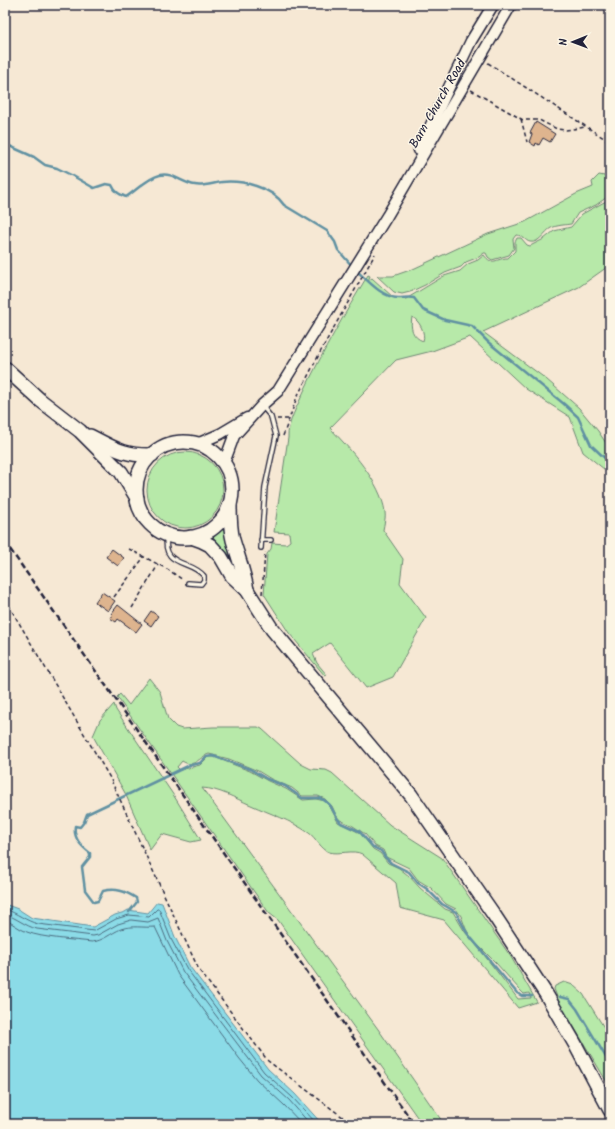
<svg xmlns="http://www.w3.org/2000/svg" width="615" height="1129" font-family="Kalam,sans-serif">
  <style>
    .green { fill: #b7e9a9; stroke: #6c8672; fill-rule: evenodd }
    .water { fill: #8bdbe7; stroke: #6191a2 }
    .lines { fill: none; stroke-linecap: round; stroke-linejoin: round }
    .shore { stroke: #4c6c80; stroke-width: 1 }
    .stream { stroke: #6191a2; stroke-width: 2.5 }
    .building { fill: #deb48e; stroke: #22223b }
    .lane-casing { stroke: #22223b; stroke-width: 6 }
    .secondary-casing { stroke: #22223b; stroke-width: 13 }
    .highway-casing { stroke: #22223b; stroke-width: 16 }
    .path { stroke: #22223b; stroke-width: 1.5; stroke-dasharray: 4 3; stroke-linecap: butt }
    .lane { stroke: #fcf5e5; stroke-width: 3.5 }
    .secondary { stroke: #fcf5e5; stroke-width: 10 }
    .highway { stroke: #fcf5e5; stroke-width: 13 }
    .rail { stroke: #22223b; stroke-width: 2.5; stroke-dasharray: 6 3; stroke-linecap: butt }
    .labels { text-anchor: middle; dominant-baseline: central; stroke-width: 3; stroke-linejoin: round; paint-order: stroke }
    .street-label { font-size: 13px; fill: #22223b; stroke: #fcf5e5 }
  </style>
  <rect width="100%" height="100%" fill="#f6e8d4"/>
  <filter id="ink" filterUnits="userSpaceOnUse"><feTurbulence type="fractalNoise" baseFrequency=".025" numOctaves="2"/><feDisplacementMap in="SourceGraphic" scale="8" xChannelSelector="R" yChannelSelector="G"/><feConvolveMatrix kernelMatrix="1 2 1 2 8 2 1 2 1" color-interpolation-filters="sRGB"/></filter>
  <g filter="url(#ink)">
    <g class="green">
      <path d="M599 175 610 177V195L596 205 578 213 571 224C565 225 557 225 551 228 545 231 539 244 530 242 525 241 523 235 516 235L513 239 514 248 509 255 492 260 488 257 486 253H484L479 257 466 262 461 267 445 273 425 285 410 292 402 294 394 292 377 276H393L413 269 488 234 525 222 576 194 593 187 592 182Z"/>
      <path d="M610 199V265L579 287 483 332 546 379 579 408 598 431 610 449V474L583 452 570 417 526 389 470 337 432 351 396 360 330 428C350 449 381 482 385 512 386 517 384 524 383 530L403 559 400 583 426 618 393 677 366 688 330 643 313 654 317 663 327 675 325 676 289 633 264 594 267 554 271 549 272 543 286 544 290 541 289 533 274 532 288 438C287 423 298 405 304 391 323 351 345 313 368 275L370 276 368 281 372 278 394 298 406 299 444 276 460 271 468 264 478 260 484 255C493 267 496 258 508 258L515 251V242L517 238H521L527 245 530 246 544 239 554 231 571 227 582 214ZM412 317C419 320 426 333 423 341 412 337 410 328 412 317Z"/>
      <circle cx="185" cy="490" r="38"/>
      <polygon points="223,526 232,556 231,557 212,536"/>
      <path d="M149 678 160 692 168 719 176 727 182 729 213 727H258L262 729 301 764 311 769 326 770 332 773 390 825 442 858 511 957 537 1002 518 1008 444 920 400 908 396 883 362 854C353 849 339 855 329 852 322 850 315 837 309 833 290 820 271 814 251 805 234 798 220 789 202 788L378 1029 444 1124H422L278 920 269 913 117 697 120 694 129 705ZM209 754 229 759 258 771 271 779 292 788 302 796H318L325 799 332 806 336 815 340 820 353 826 365 834 375 846 383 850 386 857 409 868 418 880 431 888 446 904 456 909 461 916 466 929 473 940 496 963 519 989 524 994 529 993 531 998 518 999 481 951 465 932 453 912 445 909 420 888 409 876 399 868 388 863 380 853 373 849 360 833 338 822 330 807 325 801 316 799 303 800 286 789 268 781 250 771 214 757H208L200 765 180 770 177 767 182 761C194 769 199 757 209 754Z"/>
      <polygon points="114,704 116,710 174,796 201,840 191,842 162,834 150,850 125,793 93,736 100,720"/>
      <polygon points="564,982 573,985 583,994 610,1037 610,1087 559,1002 554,989 555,986"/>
    </g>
    <polygon class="water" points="157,902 162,903 175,937 190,967 268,1069 295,1094 322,1124 5,1124 5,903 7,905 18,909 32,918 93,927 115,915 125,912 128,910 148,913"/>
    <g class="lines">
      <g class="shore">
        <path d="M5 909C17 913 26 921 38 924L94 931 116 919 129 915 149 917 157 909H159L171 939 187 969 264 1072 292 1097 317 1124"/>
        <path d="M5 914C17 918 25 926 37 929L93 936 98 935 118 924 131 920 148 922 158 918 167 941 183 972 261 1075 289 1100 310 1124"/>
        <path d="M5 920C13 923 19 929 27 932 42 938 75 940 92 942 103 941 111 933 121 929 132 925 143 928 155 927L178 975 239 1058 257 1080 284 1105 302 1124"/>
      </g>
      <g class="stream">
        <path d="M5 144 34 157 45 165 57 168 73 176 94 188 106 184 112 185C115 192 119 194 126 197 137 190 147 178 160 175 172 172 182 183 195 185 203 187 213 183 222 182 242 180 272 187 284 205L327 231 335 242 338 250 353 267"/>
        <path d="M356 270C368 281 382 297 398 298 404 298 408 297 414 298L423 310 445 320 472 326 488 342 564 404 578 417 591 445 610 463"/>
        <path d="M129 912 137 902 136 898C125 891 116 888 103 891L98 901 94 902 85 890 82 867 90 857V853C81 846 73 838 75 826L80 827 84 822 87 814 190 765 196 764 200 763 206 757 213 756 250 769 267 779 285 786 302 798H319L324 800 330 805 337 818 341 823 359 831 373 847 381 851 385 857 391 863 409 872 418 883 427 889 442 904 456 912 467 933 517 993 522 996H532"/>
        <polyline points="560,997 569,999 577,1009 610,1064"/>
      </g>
    </g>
    <g class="building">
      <polygon points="536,122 555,134 550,142 543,138 539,145 536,143 535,146 529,142 532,134 530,133"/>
      <polygon points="112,549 124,558 118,566 106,557"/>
      <polygon points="102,592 115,601 108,611 95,602"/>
      <polygon points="118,605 142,624 136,632 118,619 116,622 110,618 112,615 111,614"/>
      <polygon points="151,611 158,616 151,626 144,621"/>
    </g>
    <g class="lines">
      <defs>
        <g id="lane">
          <path d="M167 535C161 568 190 559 204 576V580L201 584 188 583"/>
          <polyline points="261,540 271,540"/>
          <polyline points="261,548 265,487 276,436 271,417 262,406"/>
        </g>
        <g id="secondary">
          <polyline points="419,150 471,41 493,5"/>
          <polyline points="197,444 220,434 247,418"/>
          <polyline points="224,463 234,436 262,405 278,391 387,216 511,5"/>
        </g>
        <g id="highway">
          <polyline points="5,368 40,400 80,431 121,472 137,498"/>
          <path d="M90 436C114 448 124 456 152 455"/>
          <circle cx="184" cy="490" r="48"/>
          <path d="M230 505C230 517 230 529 233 540 238 557 244 572 247 590"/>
          <polyline points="191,537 202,541 210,545 221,557 232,576 247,590 272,629 411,795 494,915 546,994 575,1044 610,1110"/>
        </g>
      </defs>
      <use href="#lane" class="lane-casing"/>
      <use href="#secondary" class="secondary-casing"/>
      <use href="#highway" class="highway-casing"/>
      <g class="path">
        <polyline points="488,63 610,142"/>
        <polyline points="471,90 523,120 539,120 557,129 566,130 586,127"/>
        <polyline points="521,119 527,142"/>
        <polyline points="277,419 288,419"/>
        <polyline points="283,436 297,397 323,347 375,254"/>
        <polyline points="129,549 167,569 183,580"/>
        <polyline points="262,594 265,552"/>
        <polyline points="114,597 144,557"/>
        <polyline points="5,599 110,778 199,970 268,1061 352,1124"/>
        <polyline points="132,608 158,565"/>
      </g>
      <use href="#lane" class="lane"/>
      <use href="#secondary" class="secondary"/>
      <use href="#highway" class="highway"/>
      <polyline class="rail" points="5,542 414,1124"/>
    </g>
  </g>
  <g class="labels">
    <g class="street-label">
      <text transform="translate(438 104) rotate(-60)">Barn Church Road</text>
    </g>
  </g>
  <rect width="615" height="1129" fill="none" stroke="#fcf5e5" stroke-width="20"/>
  <rect x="10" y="10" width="595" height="1109" fill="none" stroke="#22223b" stroke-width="1.5" filter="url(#ink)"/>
  <g transform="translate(573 42) rotate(269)" stroke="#fcf5e5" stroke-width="3" paint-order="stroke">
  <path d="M0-3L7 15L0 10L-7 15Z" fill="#22223b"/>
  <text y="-6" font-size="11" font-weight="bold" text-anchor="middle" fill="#22223b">N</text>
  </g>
</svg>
